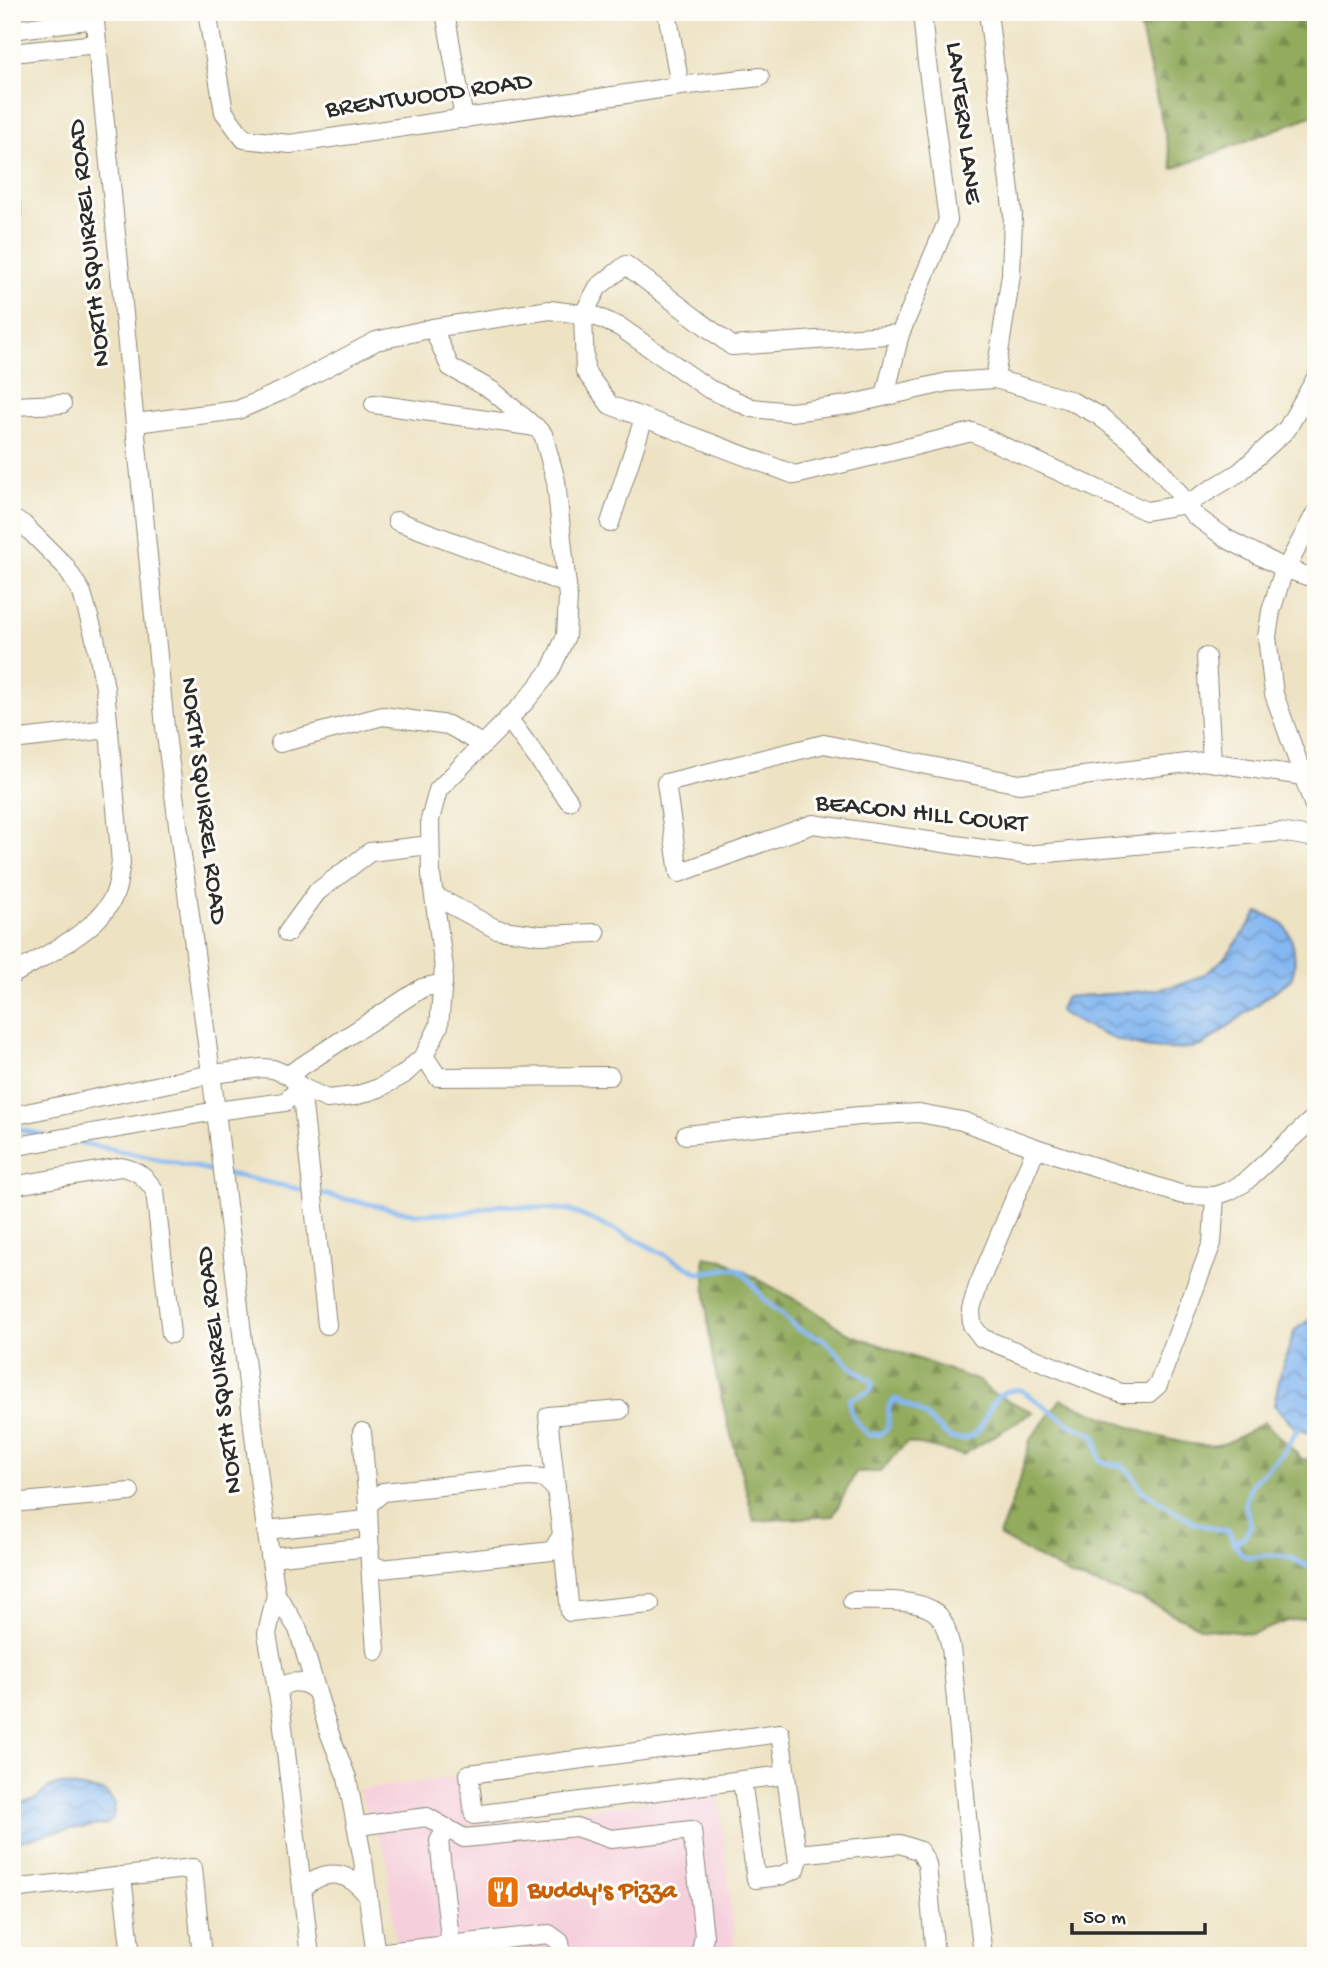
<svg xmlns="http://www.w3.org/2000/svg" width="1328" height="1968" font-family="'Gochi Hand',sans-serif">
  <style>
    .built { fill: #f5cfdc }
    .forest { fill: url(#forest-firs); stroke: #5e6b44; stroke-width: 2 }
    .water { fill: url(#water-waves); stroke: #58718e; stroke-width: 2 }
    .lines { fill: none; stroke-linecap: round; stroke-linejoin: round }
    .stream { stroke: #84b7f1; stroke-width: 5 }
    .minor-casing { stroke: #8c8676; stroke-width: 20 }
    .minor { stroke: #fff; stroke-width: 18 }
    .labels { text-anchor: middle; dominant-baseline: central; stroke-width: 6; stroke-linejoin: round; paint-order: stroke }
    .street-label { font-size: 26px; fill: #2b2b2b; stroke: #fdfcf7 }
    .food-label { font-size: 26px; font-weight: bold; fill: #c56008; stroke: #fdfcf7; text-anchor: start }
  </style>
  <defs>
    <pattern id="forest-firs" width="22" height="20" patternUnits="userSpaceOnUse" patternTransform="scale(1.75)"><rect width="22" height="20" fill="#92ab5d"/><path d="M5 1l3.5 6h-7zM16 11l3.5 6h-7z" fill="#778b4d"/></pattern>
    <pattern id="water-waves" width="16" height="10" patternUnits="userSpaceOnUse" patternTransform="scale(1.75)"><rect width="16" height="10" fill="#84b7f1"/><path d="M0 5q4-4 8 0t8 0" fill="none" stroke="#6c95c3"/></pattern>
  </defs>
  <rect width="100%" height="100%" fill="#fdfcf7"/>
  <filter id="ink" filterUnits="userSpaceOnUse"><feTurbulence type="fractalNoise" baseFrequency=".0143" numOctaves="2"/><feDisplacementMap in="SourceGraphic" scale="14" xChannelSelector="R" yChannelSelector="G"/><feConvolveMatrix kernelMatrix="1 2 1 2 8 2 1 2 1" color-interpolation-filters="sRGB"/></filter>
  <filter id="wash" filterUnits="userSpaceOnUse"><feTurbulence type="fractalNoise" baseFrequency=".00686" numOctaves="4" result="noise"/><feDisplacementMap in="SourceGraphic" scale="28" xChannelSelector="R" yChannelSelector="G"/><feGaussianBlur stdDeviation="1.57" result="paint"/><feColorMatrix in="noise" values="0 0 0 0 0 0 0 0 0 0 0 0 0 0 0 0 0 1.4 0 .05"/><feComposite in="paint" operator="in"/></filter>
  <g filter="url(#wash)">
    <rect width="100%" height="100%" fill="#ede2c2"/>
    <polygon class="built" points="464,1776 469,1825 719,1792 736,1956 397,1956 386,1855 358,1790"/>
    <g class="forest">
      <polygon points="1137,12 1316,12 1316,114 1173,169"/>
      <path d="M704 1257 723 1260 809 1307 847 1333 979 1381 992 1393 1033 1412 963 1455 907 1442 880 1472H856L833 1516 754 1521C741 1466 723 1414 713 1359 706 1325 706 1290 704 1257Z"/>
      <path d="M1061 1399C1097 1414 1190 1456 1226 1443 1239 1438 1252 1429 1264 1422L1302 1459 1316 1460V1617L1288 1621 1252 1634 1202 1628 1142 1599 1073 1577 999 1536 1019 1483 1030 1440Z"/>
    </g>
    <g class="water">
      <path d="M1258 912C1268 916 1282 920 1287 930 1295 943 1297 966 1291 979L1202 1046C1151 1057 1102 1039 1059 1011L1066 997C1107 993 1175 995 1209 971 1230 956 1244 932 1258 912Z"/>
      <polygon points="1316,1315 1316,1426 1310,1433 1297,1430 1274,1405 1281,1371 1295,1330"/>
      <polygon points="59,1784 106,1792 115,1804 113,1818 107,1824 58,1831 12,1843 12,1805 36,1799 48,1788"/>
    </g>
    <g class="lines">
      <g class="stream">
        <polyline points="12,1128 43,1135"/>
        <polyline points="77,1142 218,1172"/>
        <path d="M228 1174 416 1214 461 1213 499 1205 569 1210 633 1238 699 1273 732 1268 739 1270 747 1277 763 1298 799 1330 823 1339 853 1368 873 1382 871 1391 850 1399C848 1413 859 1426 869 1435L880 1434 888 1428C889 1417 885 1405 896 1399L923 1414 950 1438C997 1448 976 1386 1021 1390L1073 1426 1095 1435 1100 1460 1108 1464 1121 1465 1129 1471 1143 1491 1194 1523 1229 1532C1246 1573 1252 1550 1284 1556 1295 1558 1305 1566 1316 1570"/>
        <polyline points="1233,1543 1244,1537 1251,1526 1245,1504 1251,1485 1285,1451 1297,1430"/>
      </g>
    </g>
  </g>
  <g filter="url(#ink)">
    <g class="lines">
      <defs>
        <g id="minor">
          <polyline points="94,12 165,727 216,1111 261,1495 276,1594 267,1634 281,1710 310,1956"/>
          <polyline points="207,12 224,112 244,139 290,144 680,86 667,12"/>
          <polyline points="445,12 464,119"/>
          <polyline points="988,12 1013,216 1011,275 995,379"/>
          <polyline points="12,30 94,19"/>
          <polyline points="12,53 97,44"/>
          <polyline points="680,86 760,77"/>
          <polyline points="12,207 12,216"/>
          <polyline points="900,334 732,346 626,265 598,287 583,315 585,371 610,405 795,475 972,432 1146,511 1187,504 1240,472 1287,429 1316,378"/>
          <polyline points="885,396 900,334 948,220 926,55 922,12"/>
          <polyline points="374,404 536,427"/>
          <polyline points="12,406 62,404"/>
          <polyline points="136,423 238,410 282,391 376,341 433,328 550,310 595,316 620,327 709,389 752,408 791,412 848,405 948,382 995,379 1069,400 1098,415 1128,438 1156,465 1178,492 1194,515 1227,539 1286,569 1316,579"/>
          <polyline points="1316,512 1282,576 1271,611 1267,637 1274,694 1316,812"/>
          <path d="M12 519 23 524 65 566 82 593 95 638 105 688 121 863C119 871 119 881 116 890 104 929 45 955 12 975"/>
          <polyline points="397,521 567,584"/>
          <polyline points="610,523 644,418"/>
          <polyline points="1206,657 1212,762"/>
          <polyline points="508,718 569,801"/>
          <polyline points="12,740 109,729"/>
          <polyline points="280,743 383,716 448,725 482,744"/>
          <polyline points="1316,765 1303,776 1203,761 1019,784 824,744 666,783 679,873 813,824 1026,855 1280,832 1316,838"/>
          <polyline points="435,896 496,929 540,935 596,933"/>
          <polyline points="287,933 317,892 370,852 430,845"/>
          <polyline points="424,1056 438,1077 610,1076"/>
          <polyline points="288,1075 422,988 443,983"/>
          <polyline points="301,1087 327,1325"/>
          <polyline points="12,1116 212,1074 262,1068 273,1069 288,1075 301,1087 327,1099 355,1096 379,1088 403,1075 424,1056 439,1026 444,968 431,875 430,820 438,790 525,702 550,671 566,636 568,597 556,481 543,434 493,391 450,367 433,328"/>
          <polyline points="686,1135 859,1116 919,1113 962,1121 1036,1148 1183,1195 1215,1196 1229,1191 1244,1183 1316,1116"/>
          <polyline points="12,1147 216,1111 285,1102 301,1087"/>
          <polyline points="1036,1148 978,1286 971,1310 972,1325 982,1338 1121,1393 1149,1393 1158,1385 1212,1243 1215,1196"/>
          <path d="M12 1186 121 1167C138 1170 145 1177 155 1191L171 1334"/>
          <polyline points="362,1432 368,1505"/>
          <polygon points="528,1477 544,1478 556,1489 562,1535 552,1551 381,1569 370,1563 368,1505 383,1492"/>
          <polyline points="556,1489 548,1416 620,1410"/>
          <polyline points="12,1503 130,1492"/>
          <polyline points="266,1530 367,1520"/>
          <polyline points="562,1535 570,1612 650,1604"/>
          <polyline points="270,1557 370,1547"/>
          <polyline points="370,1563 376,1651"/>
          <polyline points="276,1594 298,1629 329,1732 347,1778 363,1860 376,1956"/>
          <path d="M852 1601C874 1601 924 1597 939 1616 946 1624 948 1637 951 1647L967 1816 983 1956"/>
          <path d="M277 1690C290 1679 304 1680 316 1691"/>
          <polygon points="780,1733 798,1862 796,1869 780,1876 756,1879 742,1780 474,1815 469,1774"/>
          <polyline points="742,1780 786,1775"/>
          <polyline points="358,1826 427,1817 464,1838 576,1827 611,1839 692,1830 704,1936 700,1956"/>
          <polyline points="447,1828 439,1841 452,1956"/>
          <polyline points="797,1854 900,1844 920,1851 927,1864 935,1956"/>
          <polyline points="122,1876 131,1956"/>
          <path d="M302 1888C327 1867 349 1871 368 1896"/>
          <polyline points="12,1889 193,1868 202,1956"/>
          <polyline points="376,1953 549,1934 560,1942 562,1956"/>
        </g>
      </defs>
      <use href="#minor" class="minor-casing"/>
      <use href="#minor" class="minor"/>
    </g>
  </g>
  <defs>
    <symbol id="restaurant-square" viewBox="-11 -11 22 22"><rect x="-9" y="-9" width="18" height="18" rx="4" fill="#e8710a" stroke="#fdfcf7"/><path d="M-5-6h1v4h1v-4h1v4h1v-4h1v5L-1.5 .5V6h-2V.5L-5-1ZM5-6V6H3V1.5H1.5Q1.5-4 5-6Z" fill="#fff"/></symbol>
  </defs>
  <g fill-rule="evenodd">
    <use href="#restaurant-square" x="484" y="1873" width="38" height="38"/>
  </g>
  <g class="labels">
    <g class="street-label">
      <text transform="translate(429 97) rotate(-8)">BRENTWOOD ROAD</text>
      <text transform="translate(962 123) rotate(83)">LANTERN LANE</text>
      <text transform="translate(91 243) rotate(-96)">NORTH SQUIRREL ROAD</text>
      <text transform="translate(202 801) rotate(83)">NORTH SQUIRREL ROAD</text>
      <text transform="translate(921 815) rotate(6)">BEACON HILL COURT</text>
      <text transform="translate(221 1370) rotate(-97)">NORTH SQUIRREL ROAD</text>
    </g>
    <g class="food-label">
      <text x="528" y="1892">Buddy's Pizza</text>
    </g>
  </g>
  <rect width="1328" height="1968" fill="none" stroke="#fdfcf7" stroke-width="42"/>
  <path d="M1072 1923v10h133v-10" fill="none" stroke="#2b2b2b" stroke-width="3.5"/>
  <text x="1083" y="1923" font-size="21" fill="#2b2b2b" stroke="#fdfcf7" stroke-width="5" paint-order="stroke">50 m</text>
</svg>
